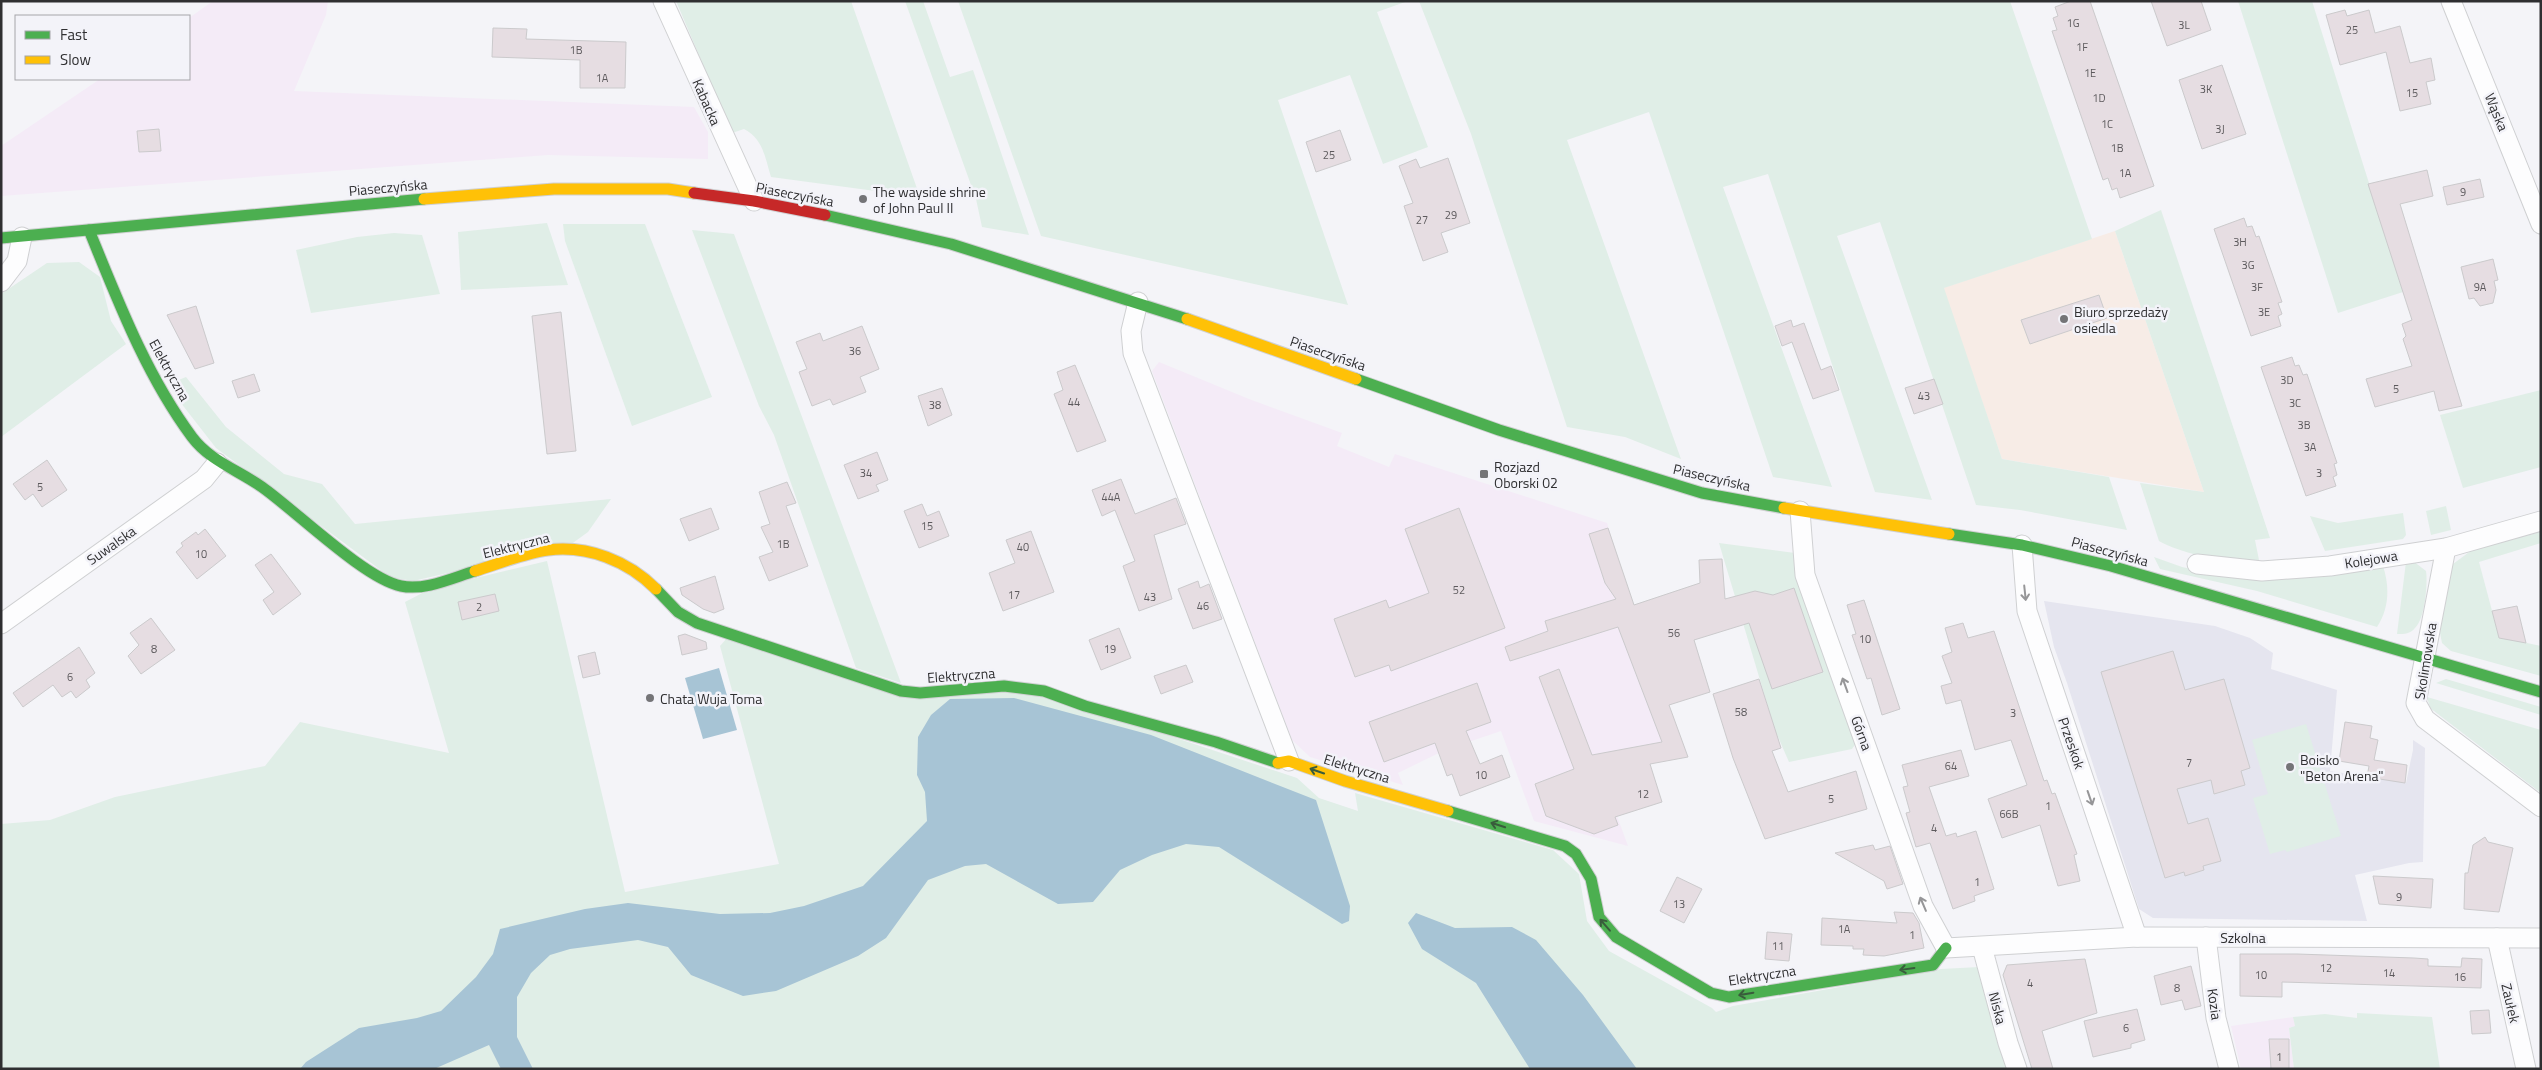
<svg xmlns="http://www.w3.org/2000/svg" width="2542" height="1070" font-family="'Titillium Web',sans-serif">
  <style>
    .commercial { fill: #f7ece6 }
    .industrial { fill: #f4ebf7 }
    .built { fill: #e5e5ef }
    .green { fill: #e0eee7 }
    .water { fill: #a7c4d5 }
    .building { fill: #e6dde2; stroke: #cbcacc }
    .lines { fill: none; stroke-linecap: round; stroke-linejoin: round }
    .street-casing { stroke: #cfd0d2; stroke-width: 21 }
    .fast-casing { stroke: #cfd0d2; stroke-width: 13 }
    .slow-casing { stroke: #cfd0d2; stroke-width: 13 }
    .jam-casing { stroke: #cfd0d2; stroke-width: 13 }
    .street { stroke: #fdfdfe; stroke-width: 19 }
    .fast { stroke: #4caf50; stroke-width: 11 }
    .slow { stroke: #ffc107; stroke-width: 11 }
    .jam { stroke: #c62828; stroke-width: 11 }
    .oneway { stroke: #969698 }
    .oneway2 { stroke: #395c3c }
    .poi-dot { fill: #747477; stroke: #f3f3f9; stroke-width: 2 }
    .labels { text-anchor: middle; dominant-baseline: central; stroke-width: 5; stroke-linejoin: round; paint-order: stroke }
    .number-label { font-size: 11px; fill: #5d5a5d }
    .street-label { font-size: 14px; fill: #2f2f31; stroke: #f3f3f9 }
    .poi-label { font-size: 14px; fill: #2f2f31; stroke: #f3f3f9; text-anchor: start }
  </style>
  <rect width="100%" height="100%" fill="#f4f4f8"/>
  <polygon class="commercial" points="2115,231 2204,492 2002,459 1943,288"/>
  <g class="industrial">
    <polygon points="213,1 328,1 326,15 294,91 694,107 708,132 708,159 548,155 1,196 1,146 100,79 189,79 189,18"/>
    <polygon points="1159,362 1249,399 1342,433 1337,446 1389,467 1395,454 1607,523 1640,626 1688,757 1601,772 1628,846 1534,821 1501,731 1445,750 1398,773 1403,785 1310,757 1292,740 1152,371"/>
    <polygon points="2293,1017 2295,1026 2289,1028 2294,1069 2241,1069 2231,1026"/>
  </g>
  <polygon class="built" points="2044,601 2215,626 2250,638 2273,653 2271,669 2337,690 2330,771 2406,783 2413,750 2413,740 2425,748 2423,862 2409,863 2355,875 2367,921 2153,918 2139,909 2067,683 2054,647"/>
  <g class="green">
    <path d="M676 1H851L920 197 771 177C765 157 763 139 744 129L732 133Z"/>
    <polygon points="905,1 923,1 950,77 973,70 1029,235 982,227 976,199"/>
    <polygon points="958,1 1408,1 1377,12 1428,147 1383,164 1350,75 1278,100 1348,305 1041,236"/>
    <polygon points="1419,1 2010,1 2092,239 1944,288 2002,459 2109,477 2127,530 2020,510 1976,505 1880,222 1837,236 1932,500 1875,492 1768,174 1723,187 1832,487 1773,477 1649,112 1567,140 1681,459 1625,437 1567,427 1471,134"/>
    <polygon points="2238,1 2312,1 2403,292 2338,313"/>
    <path d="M2161 210 2270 538 2255 540 2259 560C2231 564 2184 555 2159 541L2140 483 2204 492 2115 231Z"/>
    <polygon points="547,223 568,285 461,290 458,232"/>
    <polygon points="563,224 645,224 712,397 632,426 565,241"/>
    <polygon points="692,230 734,234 901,683 856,668 774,435 759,406"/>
    <polygon points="394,233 422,235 440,294 311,313 296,250 357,237"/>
    <polygon points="79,262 100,277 111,321 126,344 1,437 1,294 47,263"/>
    <polygon points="186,377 226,427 284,474 322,484 355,524 611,499 588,532 570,545 413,581 390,577 216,448 177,398 171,383"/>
    <polygon points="2541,390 2541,467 2463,488 2440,415"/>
    <polygon points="2446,506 2451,530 2431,535 2426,511"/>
    <polygon points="2403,513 2406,535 2403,539 2325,551 2310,516 2338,523"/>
    <polygon points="2541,532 2541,543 2479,562 2499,637 2541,646 2541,676 2451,651 2442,643 2439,628 2453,564 2472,550"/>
    <polygon points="1719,543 1795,553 1859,739 1852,749 1789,762 1775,730"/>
    <path d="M2154 557 2182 567 2219 575 2383 566C2390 587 2389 609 2377 627L2257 591 2160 569Z"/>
    <polygon points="547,561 625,892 779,864 720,646 727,638 906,695 1034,691 1297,778 1319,798 1358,811 1355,793 1553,850 1579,874 1587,921 1609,951 1712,1008 1716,1012 1733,1006 1941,969 1979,967 2011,1069 1,1069 1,824 50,820 115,797 265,766 300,722 449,753 405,602 430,589"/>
    <path d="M2413 561 2426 571C2428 583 2425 619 2415 628 2410 634 2405 634 2397 634L2406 562Z"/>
    <polygon points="2446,679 2541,707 2541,715 2436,683"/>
    <polygon points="2427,697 2541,730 2541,793 2430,708"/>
    <polygon points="2306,724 2341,836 2287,852 2285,850 2270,854 2253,798 2268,794 2252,740"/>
    <polygon points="2357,1013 2432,1017 2440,1069 2294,1069 2289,1028 2295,1026 2293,1017 2325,1014 2357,1018"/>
  </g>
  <g class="water">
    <polygon points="719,668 737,730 703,739 685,678"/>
    <polygon points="1014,698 1151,735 1316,800 1350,906 1349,921 1342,924 1219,847 1186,844 1152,855 1120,870 1093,902 1058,904 986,864 965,866 928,880 886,938 858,956 776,991 743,996 691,975 668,947 638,940 570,949 550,955 531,973 517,997 517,1037 533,1069 501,1069 489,1045 434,1069 300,1069 306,1062 359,1028 417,1018 441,1011 476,977 493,954 500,929 585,909 628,903 720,914 770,913 804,906 863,886 927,821 925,792 917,775 918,737 931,715 950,699"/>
    <polygon points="1416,913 1455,928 1512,927 1536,940 1583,995 1637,1069 1530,1069 1476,983 1422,949 1408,923"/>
  </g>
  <g class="building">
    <polygon points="2071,1 2090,1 2154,186 2120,198 2117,188 2112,190 2108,178 2103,180 2052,31 2057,30 2053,18 2058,16 2055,7"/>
    <polygon points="2151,1 2201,1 2211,30 2167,46"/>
    <polygon points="2345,10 2347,16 2369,10 2375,33 2400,26 2410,63 2431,58 2435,80 2426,82 2431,104 2400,111 2386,52 2340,65 2326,15"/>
    <polygon points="493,28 527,29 526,39 626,42 625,88 580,88 580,60 492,57"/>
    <polygon points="2222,65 2246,134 2202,149 2179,80"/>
    <polygon points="159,129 161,151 139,152 137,131"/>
    <polygon points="1340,130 1351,160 1316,172 1306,142"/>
    <polygon points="1448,158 1470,223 1441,233 1448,252 1423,261 1404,206 1413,203 1399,166 1416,159 1420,168"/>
    <polygon points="2427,170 2433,196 2400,204 2462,406 2439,411 2434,391 2375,407 2366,379 2412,366 2403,339 2406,336 2402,324 2412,320 2368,184"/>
    <polygon points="2480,179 2484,197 2447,205 2443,187"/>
    <polygon points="2244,218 2247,227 2252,226 2256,237 2259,236 2282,302 2278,303 2282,314 2278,316 2281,326 2251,336 2214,229"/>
    <polygon points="2493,259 2498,280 2494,281 2496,290 2493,303 2480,306 2474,298 2469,299 2461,267"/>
    <polygon points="2099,295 2107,318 2030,344 2021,320"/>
    <polygon points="196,306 214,363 195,369 167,315"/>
    <polygon points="561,312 576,451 547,454 532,316"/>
    <polygon points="1791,320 1793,327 1804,323 1821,370 1831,366 1839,390 1813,399 1792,342 1782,346 1775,326"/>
    <polygon points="862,326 879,369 860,377 866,392 833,405 830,399 812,406 799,372 807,369 796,342 820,333 823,341"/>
    <polygon points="2292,357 2295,366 2299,365 2303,375 2307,374 2337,463 2334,464 2337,475 2333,477 2336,486 2306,496 2261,367"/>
    <polygon points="1075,365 1106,441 1077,452 1054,394 1063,390 1057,372"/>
    <polygon points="254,374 260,391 238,398 232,381"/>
    <polygon points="1934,379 1943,404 1914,414 1905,388"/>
    <polygon points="942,388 952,415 928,426 918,396"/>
    <polygon points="877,452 888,480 876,485 879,491 858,499 844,465"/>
    <polygon points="47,460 67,490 42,507 33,494 25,500 13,484"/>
    <polygon points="1121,479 1135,514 1176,498 1186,524 1154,535 1172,599 1139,611 1123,566 1135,561 1115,510 1102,516 1092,490"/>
    <polygon points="787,482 796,503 786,506 808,566 769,581 759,557 773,552 761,527 770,524 759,492"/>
    <polygon points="922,504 927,516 939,511 949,536 919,548 904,511"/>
    <polygon points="711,508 719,529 689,541 680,519"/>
    <polygon points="1459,508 1505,628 1391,671 1389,665 1355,677 1334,619 1386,600 1389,608 1429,593 1405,529"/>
    <polygon points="1608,528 1634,605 1700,583 1699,560 1722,559 1725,599 1755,591 1773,595 1794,588 1823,672 1772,689 1749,623 1694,640 1710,692 1669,705 1688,757 1650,764 1662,802 1615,817 1618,825 1594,834 1546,816 1535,784 1574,769 1539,677 1559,669 1592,755 1662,742 1618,627 1510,661 1505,647 1548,631 1545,621 1616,599 1605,583 1589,534"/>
    <polygon points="205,529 226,556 197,579 176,552 183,546 181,543 196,532 198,535"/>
    <polygon points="1031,531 1054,592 1003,611 989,573 1015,563 1006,540"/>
    <polygon points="271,554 301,594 273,615 263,600 274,592 255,565"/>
    <polygon points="715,576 724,609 714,613 703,609 682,595 680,588"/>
    <polygon points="1198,581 1200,588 1209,584 1222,619 1193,629 1178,589"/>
    <polygon points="495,594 499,611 462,620 458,602"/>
    <polygon points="1864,600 1900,709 1882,715 1871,678 1867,679 1852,635 1856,634 1847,605"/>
    <polygon points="2517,606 2526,643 2499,638 2492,611"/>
    <polygon points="151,618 175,650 141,674 128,656 139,645 130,633"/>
    <polygon points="1963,623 1968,638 1994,631 2044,781 2047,780 2052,794 2055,793 2077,854 2074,855 2080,881 2058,886 2040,825 2002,838 1988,799 2027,785 2011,740 1975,750 1961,700 1946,704 1941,686 1952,683 1942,656 1952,652 1945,628"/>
    <polygon points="1119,628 1131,658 1101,670 1089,640"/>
    <polygon points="685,634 706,642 707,649 682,655 678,636"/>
    <polygon points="79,647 95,673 86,680 90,687 76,698 71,691 62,697 53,685 23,707 13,693"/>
    <polygon points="2173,651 2185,690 2224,679 2250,768 2241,771 2245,785 2214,794 2211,780 2177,789 2188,824 2208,818 2221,861 2203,866 2204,870 2185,876 2184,872 2165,878 2101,672"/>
    <polygon points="595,652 600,674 583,678 578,656"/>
    <polygon points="1186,665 1193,682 1161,694 1154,676"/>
    <polygon points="1759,679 1781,748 1772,751 1788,792 1856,771 1867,809 1765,839 1733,758 1713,694"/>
    <polygon points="1477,683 1491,722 1466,731 1480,764 1502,755 1510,777 1460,796 1452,774 1447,776 1435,743 1384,762 1369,722"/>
    <polygon points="2345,722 2372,726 2370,738 2378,740 2374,760 2407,765 2405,783 2367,777 2369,766 2339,761"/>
    <polygon points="1961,750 1969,776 1929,787 1946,836 1956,833 1957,837 1976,831 1994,889 1974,896 1975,901 1953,909 1930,843 1916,847 1906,813 1910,812 1903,787 1908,786 1902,765"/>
    <polygon points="2485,837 2488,842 2513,848 2499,912 2464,909 2465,873 2468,873 2473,845"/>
    <polygon points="1873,845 1875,850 1890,846 1903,884 1887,889 1884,881 1835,853"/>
    <polygon points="2373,876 2433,879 2431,908 2379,904"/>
    <polygon points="1677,877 1702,889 1684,923 1660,911"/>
    <polygon points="1894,912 1913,913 1919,923 1924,948 1884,956 1863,955 1864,949 1853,949 1853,946 1821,945 1822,918 1897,923"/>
    <polygon points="1767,932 1792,934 1789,961 1765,959"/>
    <polygon points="2240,954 2297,954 2414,958 2428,959 2428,966 2461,967 2462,958 2482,959 2481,988 2282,982 2282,997 2240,996"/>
    <polygon points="2085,959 2097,1013 2042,1031 2053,1069 2032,1069 2003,975 2007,965"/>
    <polygon points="2191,966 2201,1006 2185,1010 2182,1000 2161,1005 2154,976"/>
    <polygon points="2137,1009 2145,1040 2131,1044 2131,1048 2093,1057 2084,1021"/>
    <polygon points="2489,1010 2491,1033 2472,1034 2470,1011"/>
    <polygon points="2269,1039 2289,1039 2289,1069 2271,1069"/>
  </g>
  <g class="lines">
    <defs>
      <g id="street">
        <polyline points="663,1 754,201"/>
        <polyline points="2451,1 2541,224"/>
        <polyline points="1,282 17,261 22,237"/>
        <polyline points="1138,302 1131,331 1133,353 1289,761"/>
        <polyline points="1800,511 1805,575 1923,906 1946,948 2137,937 2541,938"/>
        <polyline points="2022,545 2027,611 2137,937"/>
        <polyline points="2446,548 2416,703 2425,719 2541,807"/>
        <polyline points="2197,564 2262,571 2330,566 2446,548 2541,521"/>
        <polyline points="1,624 204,479 217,463"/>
        <polyline points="2206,937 2216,1018 2229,1069"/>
        <polyline points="2497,938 2526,1069"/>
        <polyline points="1982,947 2008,1043 2017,1069"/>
      </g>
      <g id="fast">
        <polyline points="825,215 951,244 1187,319"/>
        <path d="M89 230C118 301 146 375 192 437 210 461 238 470 262 487 296 511 365 579 401 586 425 591 452 578 475 571"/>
        <polyline points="1,238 424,199"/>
        <polyline points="1356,379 1499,430 1702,493 1784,508"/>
        <polyline points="1949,534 2022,545 2111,566 2541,692"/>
        <polyline points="656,589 678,612 697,623 901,691 920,693 1004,686 1044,691 1085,706 1216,742 1278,763"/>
        <polyline points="1448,811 1565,846 1576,854 1591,879 1599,917 1616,937 1711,993 1729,997 1933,965 1946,948"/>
      </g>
      <g id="slow">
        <polyline points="424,199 554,189 668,189 694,193"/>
        <polyline points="1187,319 1356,379"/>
        <polyline points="1784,508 1949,534"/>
        <path d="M475 571C498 564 524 553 548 550 588 545 628 561 656 589"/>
        <polyline points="1278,763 1289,761 1345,781 1448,811"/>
      </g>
      <polyline id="jam" points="694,193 754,201 825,215"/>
    </defs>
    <use href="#street" class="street-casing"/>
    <use href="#fast" class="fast-casing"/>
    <use href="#slow" class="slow-casing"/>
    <use href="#jam" class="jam-casing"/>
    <use href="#street" class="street"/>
    <use href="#fast" class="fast"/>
    <use href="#slow" class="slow"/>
    <use href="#jam" class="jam"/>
  </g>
  <defs><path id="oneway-shaft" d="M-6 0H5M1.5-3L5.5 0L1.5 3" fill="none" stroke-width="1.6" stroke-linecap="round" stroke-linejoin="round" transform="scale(1.25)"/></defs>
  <g class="oneway">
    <use href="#oneway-shaft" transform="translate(2025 593) rotate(84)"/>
    <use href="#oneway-shaft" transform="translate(1845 685) rotate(-110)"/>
    <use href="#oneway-shaft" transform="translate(2090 798) rotate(71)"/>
    <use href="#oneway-shaft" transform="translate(1923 904) rotate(-113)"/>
  </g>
  <g class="oneway2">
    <use href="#oneway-shaft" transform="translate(1317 771) rotate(-161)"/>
    <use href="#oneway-shaft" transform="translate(1498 825) rotate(-162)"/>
    <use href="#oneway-shaft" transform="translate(1605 925) rotate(-131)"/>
    <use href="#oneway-shaft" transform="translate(1907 969) rotate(172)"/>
    <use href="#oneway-shaft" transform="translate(1746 994) rotate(170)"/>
  </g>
  <g class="poi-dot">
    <circle cx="863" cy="199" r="5"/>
    <circle cx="2064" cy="319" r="5"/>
    <rect x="1479" y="469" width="10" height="10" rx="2.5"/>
    <circle cx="650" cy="698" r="5"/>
    <circle cx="2290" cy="767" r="5"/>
  </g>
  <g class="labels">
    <g class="number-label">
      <text x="2073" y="23">1G</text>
      <text x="2184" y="25">3L</text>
      <text x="2352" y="30">25</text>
      <text x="2082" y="47">1F</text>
      <text x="576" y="50">1B</text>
      <text x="2090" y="73">1E</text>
      <text x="602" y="78">1A</text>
      <text x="2206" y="89">3K</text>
      <text x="2412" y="93">15</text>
      <text x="2099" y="98">1D</text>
      <text x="2107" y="124">1C</text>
      <text x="2220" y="129">3J</text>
      <text x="2117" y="148">1B</text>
      <text x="1329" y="155">25</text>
      <text x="2125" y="173">1A</text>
      <text x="2463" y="192">9</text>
      <text x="1451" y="215">29</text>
      <text x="1422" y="220">27</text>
      <text x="2240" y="242">3H</text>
      <text x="2248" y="265">3G</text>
      <text x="2257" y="287">3F</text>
      <text x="2480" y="287">9A</text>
      <text x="2264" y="312">3E</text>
      <text x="855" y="351">36</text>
      <text x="2287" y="380">3D</text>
      <text x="2396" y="389">5</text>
      <text x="1924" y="396">43</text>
      <text x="1074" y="402">44</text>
      <text x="2295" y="403">3C</text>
      <text x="935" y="405">38</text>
      <text x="2304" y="425">3B</text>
      <text x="2310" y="447">3A</text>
      <text x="866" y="473">34</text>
      <text x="2319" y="473">3</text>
      <text x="40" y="487">5</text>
      <text x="1111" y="497">44A</text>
      <text x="927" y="526">15</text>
      <text x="783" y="544">1B</text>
      <text x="1023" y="547">40</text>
      <text x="201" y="554">10</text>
      <text x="1459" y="590">52</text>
      <text x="1014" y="595">17</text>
      <text x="1150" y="597">43</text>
      <text x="1203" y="606">46</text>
      <text x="479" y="607">2</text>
      <text x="1674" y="633">56</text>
      <text x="1865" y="639">10</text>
      <text x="154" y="649">8</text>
      <text x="1110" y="649">19</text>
      <text x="70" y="677">6</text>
      <text x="1741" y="712">58</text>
      <text x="2013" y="713">3</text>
      <text x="2189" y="763">7</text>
      <text x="1951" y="766">64</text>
      <text x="1481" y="775">10</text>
      <text x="1643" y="794">12</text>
      <text x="1831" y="799">5</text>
      <text x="2048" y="806">1</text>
      <text x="2009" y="814">66B</text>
      <text x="1934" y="828">4</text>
      <text x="1977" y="882">1</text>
      <text x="2399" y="897">9</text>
      <text x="1679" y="904">13</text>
      <text x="1844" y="929">1A</text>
      <text x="1912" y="935">1</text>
      <text x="1778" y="946">11</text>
      <text x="2326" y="968">12</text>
      <text x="2389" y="973">14</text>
      <text x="2261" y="975">10</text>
      <text x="2460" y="977">16</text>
      <text x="2030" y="983">4</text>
      <text x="2177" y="988">8</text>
      <text x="2126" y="1028">6</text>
      <text x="2279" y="1057">1</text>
    </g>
    <g class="street-label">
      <text transform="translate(707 102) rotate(66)">Kabacka</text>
      <text transform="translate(2497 112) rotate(68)">Wąska</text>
      <text transform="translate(388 187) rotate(-5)">Piaseczyńska</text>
      <text transform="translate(795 194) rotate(11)">Piaseczyńska</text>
      <text transform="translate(1328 353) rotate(19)">Piaseczyńska</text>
      <text transform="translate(170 370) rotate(61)">Elektryczna</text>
      <text transform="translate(1712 477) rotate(13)">Piaseczyńska</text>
      <text transform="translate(111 545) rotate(-35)">Suwalska</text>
      <text transform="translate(516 545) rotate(-14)">Elektryczna</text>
      <text transform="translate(2110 551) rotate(15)">Piaseczyńska</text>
      <text transform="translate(2371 559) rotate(-9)">Kolejowa</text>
      <text transform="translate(2425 661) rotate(-81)">Skolimowska</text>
      <text transform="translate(961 675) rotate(-4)">Elektryczna</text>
      <text transform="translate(1862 733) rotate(70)">Górna</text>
      <text transform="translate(2072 743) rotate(71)">Przeskok</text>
      <text transform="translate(1357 768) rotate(17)">Elektryczna</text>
      <text x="2243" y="937">Szkolna</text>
      <text transform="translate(1762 975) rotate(-9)">Elektryczna</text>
      <text transform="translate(2511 1003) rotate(77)">Zaułek</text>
      <text transform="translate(2215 1004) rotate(82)">Kozia</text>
      <text transform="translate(1998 1008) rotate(75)">Niska</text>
    </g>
    <g class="poi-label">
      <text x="873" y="191">The wayside shrine<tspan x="873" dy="16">of John Paul II</tspan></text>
      <text x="2074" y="311">Biuro sprzedaży<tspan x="2074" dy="16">osiedla</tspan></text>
      <text x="1494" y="466">Rozjazd<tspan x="1494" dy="16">Oborski 02</tspan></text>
      <text x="660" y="698">Chata Wuja Toma</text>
      <text x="2300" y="759">Boisko<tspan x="2300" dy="16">"Beton Arena"</tspan></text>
    </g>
  </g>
  <rect width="2542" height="1070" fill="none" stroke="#2f2f31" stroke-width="5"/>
  <rect x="15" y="15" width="175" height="65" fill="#f3f3f9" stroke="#a5a5a9"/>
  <rect x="25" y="31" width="25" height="8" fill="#4caf50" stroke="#a5a5a9"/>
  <text x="60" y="40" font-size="15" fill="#2f2f31">Fast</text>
  <rect x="25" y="56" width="25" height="8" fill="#ffc107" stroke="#a5a5a9"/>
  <text x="60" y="65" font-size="15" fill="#2f2f31">Slow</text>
</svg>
